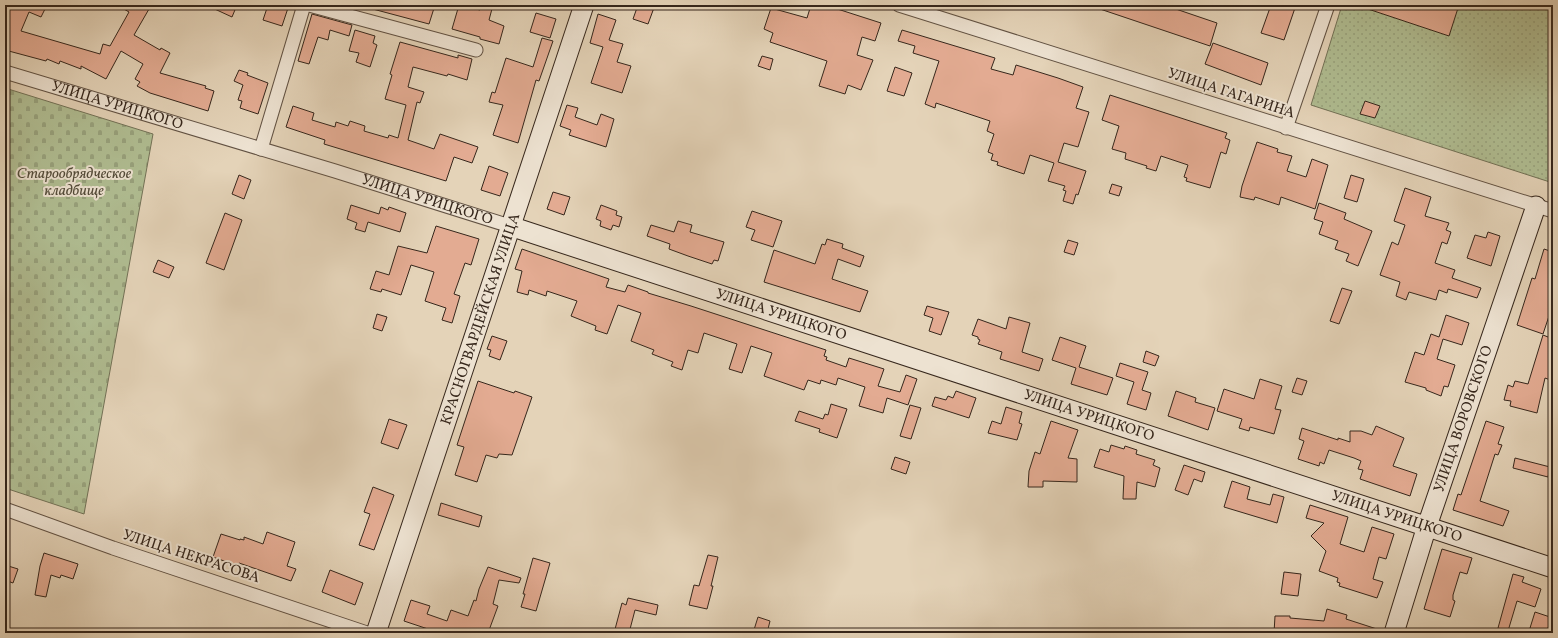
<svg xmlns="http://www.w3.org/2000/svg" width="1558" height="638" font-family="Vollkorn,serif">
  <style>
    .grass { fill: url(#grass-dots); stroke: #737257 }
    .cemetery { fill: url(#cemetery-stones); stroke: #737257 }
    .building { fill: #e3ab92; stroke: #36271c }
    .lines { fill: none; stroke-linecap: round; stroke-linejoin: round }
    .street-casing { stroke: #625243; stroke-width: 15 }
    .secondary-casing { stroke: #36271c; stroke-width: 21 }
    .street { stroke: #ede2d1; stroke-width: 13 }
    .secondary { stroke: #ede2d1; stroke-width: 19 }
    .labels { text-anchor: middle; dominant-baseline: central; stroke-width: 4; stroke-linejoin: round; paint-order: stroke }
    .street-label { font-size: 15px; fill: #36271c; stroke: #ede2d1 }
    .park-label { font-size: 15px; font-style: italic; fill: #544c3a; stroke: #ede2d1 }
  </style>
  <defs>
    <pattern id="grass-dots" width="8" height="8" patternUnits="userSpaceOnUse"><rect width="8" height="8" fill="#b0bd92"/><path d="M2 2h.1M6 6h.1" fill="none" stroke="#98a27d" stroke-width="1.8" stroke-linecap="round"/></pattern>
    <pattern id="cemetery-stones" width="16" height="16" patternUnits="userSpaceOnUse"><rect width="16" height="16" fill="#b0bd92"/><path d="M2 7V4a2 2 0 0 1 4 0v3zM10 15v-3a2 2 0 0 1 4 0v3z" fill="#98a27d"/></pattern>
  </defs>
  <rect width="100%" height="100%" fill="#e4d3b8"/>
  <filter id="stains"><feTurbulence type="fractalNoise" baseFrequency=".005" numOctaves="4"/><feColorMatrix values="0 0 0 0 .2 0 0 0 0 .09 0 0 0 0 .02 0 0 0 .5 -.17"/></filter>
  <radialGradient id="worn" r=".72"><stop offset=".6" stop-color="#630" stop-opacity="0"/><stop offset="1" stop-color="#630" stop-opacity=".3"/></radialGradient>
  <polygon class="grass" points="1342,5 1553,5 1553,183 1311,105"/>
  <polygon class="cemetery" points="5,88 153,134 84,514 5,488"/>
  <g class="building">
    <polygon points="5,5 47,5 41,17 29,12 21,31 100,54 103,44 110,46 129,12 117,5 141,5 149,9 134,35 160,50 161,48 170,53 160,73 206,86 205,88 214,91 208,111 150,93 137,86 140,82 135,79 143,64 121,51 106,79 81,66 81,69 60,61 59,64 47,59 46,61 5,50"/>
    <polygon points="206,5 237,5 232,17"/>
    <polygon points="268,5 276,5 288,8 282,26 263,20"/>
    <polygon points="370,5 435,5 429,24 369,8"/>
    <polygon points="459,5 480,10 481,5 493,5 489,20 504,26 499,44 480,39 480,37 452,29"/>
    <polygon points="638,5 655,5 648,24 633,19"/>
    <polygon points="811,5 825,5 881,23 875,41 862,37 857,55 873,60 861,90 848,85 845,94 819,86 827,61 770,42 773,33 764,29 771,8 807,18"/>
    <polygon points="1095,5 1164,5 1217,23 1210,46 1094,7"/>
    <polygon points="1271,5 1296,5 1284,40 1261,33"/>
    <polygon points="1362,5 1459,5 1449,36 1362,7"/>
    <polygon points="536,13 556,19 550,38 530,32"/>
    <polygon points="312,14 352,25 349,36 330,30 328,40 318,37 309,64 298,61"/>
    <polygon points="598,14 616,20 609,40 623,44 617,62 631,66 622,93 591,83 603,47 590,43"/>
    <polygon points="355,30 375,36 373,43 377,45 370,67 356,62 359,53 349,51"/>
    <polygon points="902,30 995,58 991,69 1013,75 1016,65 1058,78 1083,87 1076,108 1089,112 1078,147 1064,143 1058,162 1086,171 1078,195 1076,194 1073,204 1063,201 1066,191 1063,190 1065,186 1048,181 1054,163 1030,155 1024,174 997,165 998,162 991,160 993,154 988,152 994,134 987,131 990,121 936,103 935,108 925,104 939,61 913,53 915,46 898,41"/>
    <polygon points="542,38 553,41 539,81 536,80 518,143 493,135 503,105 489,102 492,92 495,93 506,58 533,67"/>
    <polygon points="400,42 458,58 458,55 472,59 467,80 448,74 447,76 413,67 408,87 424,92 420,103 417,102 408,140 434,149 440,134 478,147 472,163 454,157 446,181 324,144 325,140 286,127 293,106 314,113 312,120 335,127 336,122 348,126 350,121 365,126 364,131 388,138 389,135 398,138 406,105 385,99 392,75 390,74"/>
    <polygon points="1213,43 1268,63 1261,85 1205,64"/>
    <polygon points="762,56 773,59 770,70 758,66"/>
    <polygon points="895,67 912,73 904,96 887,91"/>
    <polygon points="239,70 248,73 247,75 268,83 258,114 240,108 242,101 238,100 243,85 234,81"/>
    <polygon points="1110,95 1227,133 1225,138 1230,140 1226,154 1221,152 1220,155 1210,188 1186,181 1187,178 1184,177 1188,165 1161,156 1156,171 1146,168 1147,166 1125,159 1126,153 1112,149 1119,126 1102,120"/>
    <polygon points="1365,101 1380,106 1375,118 1360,114"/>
    <polygon points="567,105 578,108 575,117 597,125 601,114 614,119 606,147 569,135 571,130 560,126"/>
    <polygon points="1257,142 1278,149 1277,152 1292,156 1287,171 1306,177 1312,159 1328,165 1315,209 1281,197 1279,205 1255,197 1254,200 1240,197 1242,186"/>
    <polygon points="489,166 508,173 500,196 481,190"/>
    <polygon points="239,175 251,180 244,199 232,194"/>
    <polygon points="1351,175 1364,179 1357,202 1344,198"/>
    <polygon points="1112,184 1122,187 1119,196 1109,193"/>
    <polygon points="1405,188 1431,197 1425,216 1449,223 1446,230 1451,232 1447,244 1442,242 1435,263 1455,270 1452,278 1481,288 1477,298 1448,289 1447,293 1439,290 1436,300 1409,292 1406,300 1396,296 1400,282 1380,275 1392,242 1398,245 1405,225 1394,221"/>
    <polygon points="553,192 570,197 564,215 547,209"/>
    <polygon points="1319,203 1346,213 1344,219 1372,231 1358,266 1346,261 1349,254 1335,249 1338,241 1319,234 1323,222 1314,219"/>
    <polygon points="351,205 379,214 381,207 388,210 389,207 406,213 400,232 368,222 365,232 355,229 357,223 347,219"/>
    <polygon points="601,205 617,211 616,215 622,217 619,227 613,225 611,230 600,226 601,221 596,219"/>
    <polygon points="752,211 782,221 773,247 751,240 755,230 746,227"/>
    <polygon points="225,213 242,220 224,270 206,263"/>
    <polygon points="678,221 692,225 690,232 724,242 718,261 714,260 712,264 688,256 669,249 670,244 647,236 651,225 674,232"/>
    <polygon points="436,226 479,239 471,265 465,263 454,294 460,296 452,323 442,320 446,308 425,301 434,272 411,265 401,295 382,289 381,292 370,289 376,271 389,275 398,246 427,253"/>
    <polygon points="1488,232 1500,236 1491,266 1467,258 1475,235 1486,238"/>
    <polygon points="827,239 843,244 842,248 864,256 860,267 838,259 832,279 868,291 860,312 764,282 774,250 815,264 822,244 825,245"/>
    <polygon points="1068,240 1078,243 1074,255 1064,252"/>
    <polygon points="522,249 609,279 606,287 625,292 628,285 648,292 648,293 691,306 826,350 824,356 827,357 826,360 846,367 849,358 884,369 878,386 900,392 906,375 917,379 908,405 887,398 883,413 859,406 865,387 838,378 836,385 821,380 820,384 808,380 804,390 764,376 772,353 751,346 742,373 729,369 737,344 704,333 698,353 688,350 682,370 671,366 673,362 652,354 654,350 631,341 641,313 618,305 607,334 595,330 596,326 571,316 577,301 547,291 546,296 529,290 528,295 517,292 522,271 515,269"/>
    <polygon points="1544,249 1553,252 1553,304 1543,334 1517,325 1532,278 1535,279"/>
    <polygon points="158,260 174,267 169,278 153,272"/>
    <polygon points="1342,288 1352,291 1339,324 1330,321"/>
    <polygon points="927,306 949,312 941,335 929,331 933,318 924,315"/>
    <polygon points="377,314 387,317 382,331 373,328"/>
    <polygon points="1446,315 1469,323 1462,345 1443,339 1437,359 1455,365 1448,387 1444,386 1441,396 1426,390 1426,388 1405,382 1415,352 1424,355 1431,334 1439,337"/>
    <polygon points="1009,317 1030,323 1022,352 1043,359 1039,371 1000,359 1002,352 978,344 980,340 978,339 978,337 972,335 978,319 1006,329"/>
    <polygon points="1543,335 1553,339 1553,381 1545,378 1537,413 1510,406 1511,401 1504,400 1508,385 1513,387 1515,381 1528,384"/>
    <polygon points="492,336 507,341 500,360 489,356 491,350 487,349"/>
    <polygon points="1060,337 1086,346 1079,367 1113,378 1107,395 1071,384 1076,368 1052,360"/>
    <polygon points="1146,351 1159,356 1155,366 1143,362"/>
    <polygon points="1120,363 1148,372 1142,390 1151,393 1146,410 1127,404 1134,382 1116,376"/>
    <polygon points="1297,378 1307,381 1302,395 1292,392"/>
    <polygon points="1260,379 1282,386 1275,409 1281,410 1274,434 1250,427 1249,431 1239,428 1242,419 1217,411 1224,389 1254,399"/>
    <polygon points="478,381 514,393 515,391 532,397 512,455 499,454 497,458 486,455 477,482 455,475 464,447 457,445"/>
    <polygon points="956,391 976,398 969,418 932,406 935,397 946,400 948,396 953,398"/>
    <polygon points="1176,391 1196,398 1195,402 1215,408 1208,430 1168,416"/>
    <polygon points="831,404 847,409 837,438 819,432 820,429 795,421 799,411 823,419 825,414 828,415"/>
    <polygon points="910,405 921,408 911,439 900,436"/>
    <polygon points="1006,407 1022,412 1019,423 1022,424 1017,440 988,433 992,421 1001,424"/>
    <polygon points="389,419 407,425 398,449 381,443"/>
    <polygon points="1051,421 1078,430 1068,458 1077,459 1077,482 1043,481 1043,487 1028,487 1029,471 1035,452 1040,454"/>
    <polygon points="1486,421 1504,427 1498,444 1502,445 1498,455 1495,454 1480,501 1509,511 1503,526 1453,510 1458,494 1461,495"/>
    <polygon points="1376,426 1404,438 1393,466 1417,474 1410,496 1360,479 1363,470 1358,469 1361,461 1354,458 1329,450 1324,464 1320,462 1319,466 1298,459 1304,441 1299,439 1302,428 1338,440 1338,438 1350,442 1350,431 1361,431 1372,435"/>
    <polygon points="1111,445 1124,449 1125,446 1137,450 1136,454 1155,460 1153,465 1160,468 1155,487 1137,482 1136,499 1123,499 1124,476 1094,467 1100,449 1109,452"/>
    <polygon points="895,457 910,462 906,474 891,469"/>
    <polygon points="1515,458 1550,467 1548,477 1513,468"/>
    <polygon points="1184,465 1205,472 1202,482 1194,479 1188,495 1175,490"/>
    <polygon points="1232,481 1250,487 1247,499 1270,505 1273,494 1284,497 1277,523 1224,507"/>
    <polygon points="373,487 394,495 374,550 359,545 370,514 364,512"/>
    <polygon points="441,503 482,516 479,527 438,515"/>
    <polygon points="1310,505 1348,517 1340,544 1364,552 1372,527 1394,534 1386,559 1379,557 1373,579 1383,582 1377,598 1339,586 1340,583 1337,582 1338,578 1319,571 1326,551 1311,536 1324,523 1306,518"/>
    <polygon points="267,532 295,542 287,566 296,569 291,581 239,563 238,566 213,557 221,534 240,540 240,539 244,540 244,537 263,544"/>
    <polygon points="1442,549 1472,558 1467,574 1460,572 1453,595 1453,600 1455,601 1450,617 1424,609"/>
    <polygon points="44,553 78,564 73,579 61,575 60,578 51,575 46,597 35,595 40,566"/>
    <polygon points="708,555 718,557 711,586 713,586 707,609 689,605 694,585 699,586"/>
    <polygon points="533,558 550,563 536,611 521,607 525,594 523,594"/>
    <polygon points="5,565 18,569 13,583 5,580"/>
    <polygon points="488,567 521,578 519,583 499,580 493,604 498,606 488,633 434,633 434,631 404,621 411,600 430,606 427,614 447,621 451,610 468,616 474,600 476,601 479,589"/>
    <polygon points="330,570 363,583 355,605 322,592"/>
    <polygon points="1284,572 1301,574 1298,596 1281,594"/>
    <polygon points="1513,574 1524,577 1522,582 1541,589 1535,607 1517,601 1508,631 1498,628"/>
    <polygon points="628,598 658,605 656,615 635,610 629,633 614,633 622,603 626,605"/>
    <polygon points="1327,609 1347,615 1346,619 1383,631 1382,633 1352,633 1334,629 1333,633 1320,633 1320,631 1289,629 1289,633 1274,633 1275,616 1290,616 1290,618 1324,621"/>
    <polygon points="1535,612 1553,618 1553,630 1547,628 1545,633 1530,628"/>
    <polygon points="758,617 770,621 767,633 753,633"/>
  </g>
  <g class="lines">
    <defs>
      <g id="street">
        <polyline points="309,5 476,50"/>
        <polyline points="899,5 1553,211"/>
        <path id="s1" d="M5 72 335 171 513 227"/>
        <polyline points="1286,128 1328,5"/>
        <polyline points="261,149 304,5"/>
        <polyline points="5,509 113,548 367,633"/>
      </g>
      <g id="secondary">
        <path id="s2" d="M513 227 1553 568"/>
        <path id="s3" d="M376 633C446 424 516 215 584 5"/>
        <path id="s4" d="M1394 633 1427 526 1536 206"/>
      </g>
    </defs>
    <use href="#street" class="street-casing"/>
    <use href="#secondary" class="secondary-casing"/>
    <use href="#street" class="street"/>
    <use href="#secondary" class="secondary"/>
  </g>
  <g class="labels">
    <g class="street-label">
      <text transform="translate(1231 94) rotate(18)">УЛИЦА ГАГАРИНА</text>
      <text stroke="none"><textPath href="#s1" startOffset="117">УЛИЦА УРИЦКОГО</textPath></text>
      <text stroke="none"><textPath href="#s1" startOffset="441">УЛИЦА УРИЦКОГО</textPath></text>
      <text stroke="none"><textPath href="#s2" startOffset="282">УЛИЦА УРИЦКОГО</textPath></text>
      <text stroke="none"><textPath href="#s3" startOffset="331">КРАСНОГВАРДЕЙСКАЯ УЛИЦА</textPath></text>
      <text stroke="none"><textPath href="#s2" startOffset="606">УЛИЦА УРИЦКОГО</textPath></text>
      <text stroke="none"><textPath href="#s4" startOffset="225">УЛИЦА ВОРОВСКОГО</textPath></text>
      <text stroke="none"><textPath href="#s2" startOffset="930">УЛИЦА УРИЦКОГО</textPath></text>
      <text transform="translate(191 557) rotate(18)">УЛИЦА НЕКРАСОВА</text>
    </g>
    <g class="park-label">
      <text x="74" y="174">Старообрядческое<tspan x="74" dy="17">кладбище</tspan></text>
    </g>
  </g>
  <rect width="1558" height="638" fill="none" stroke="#e4d3b8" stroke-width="20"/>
  <rect x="6" y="6" width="1546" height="626" fill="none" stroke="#36271c" stroke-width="2"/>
  <rect x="10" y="10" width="1538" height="618" fill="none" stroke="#36271c"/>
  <rect width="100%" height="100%" filter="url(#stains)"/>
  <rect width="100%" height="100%" fill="url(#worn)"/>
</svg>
